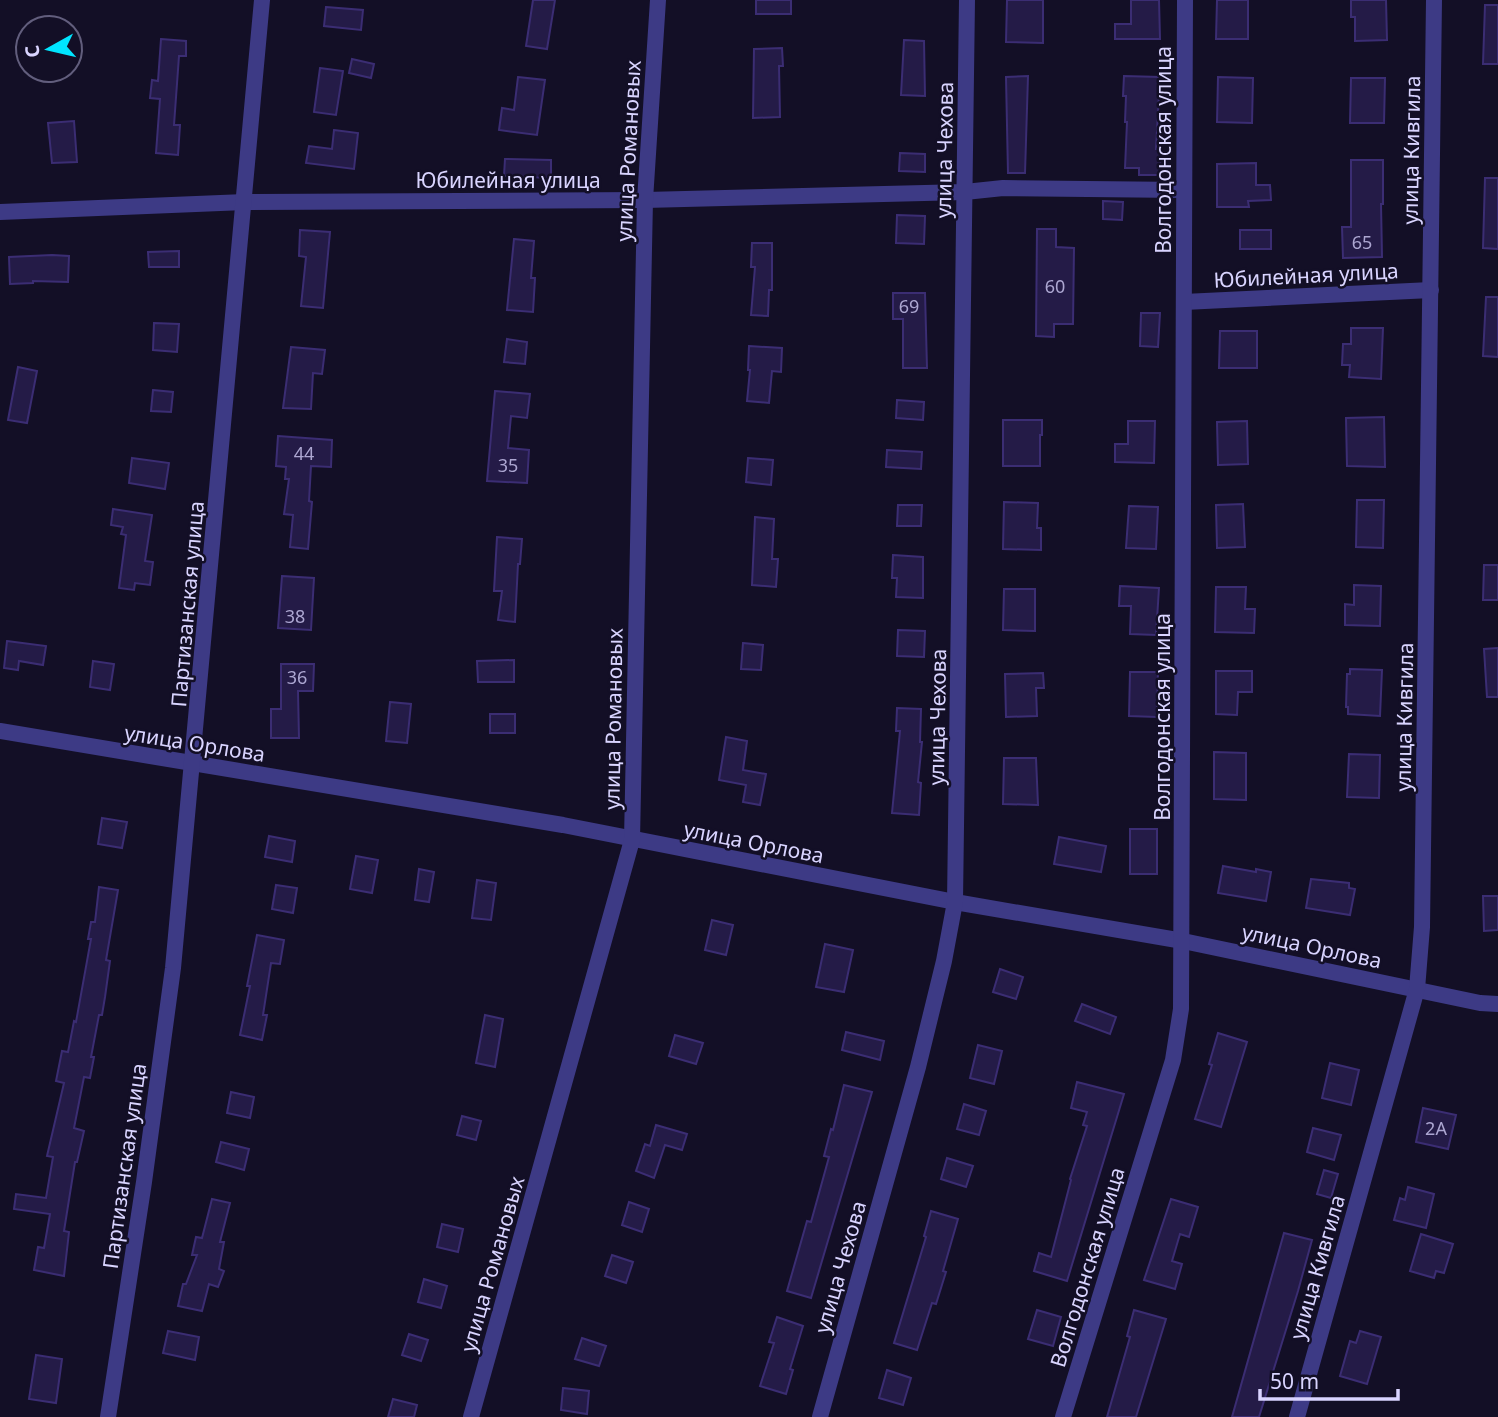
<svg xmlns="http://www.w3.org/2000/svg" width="1498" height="1417" font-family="'Noto Sans',sans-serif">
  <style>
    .building { fill: #241b47; stroke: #3b2d73; stroke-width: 2 }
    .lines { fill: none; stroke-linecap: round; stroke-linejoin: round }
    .street { stroke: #3d3a85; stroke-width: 16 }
    .labels { text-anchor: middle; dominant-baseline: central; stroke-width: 5; stroke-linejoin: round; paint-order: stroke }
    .number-label { font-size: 18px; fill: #aca6d1 }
    .street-label { font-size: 21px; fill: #d9d4ff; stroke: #130f26 }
  </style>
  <rect width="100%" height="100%" fill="#130f26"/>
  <g class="building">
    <polygon points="533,0 555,0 547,49 526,46"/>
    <rect x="756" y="0" width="35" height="14"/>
    <polygon points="1007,0 1043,0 1043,43 1006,42"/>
    <polygon points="1131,0 1159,0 1160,39 1115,39 1115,24 1131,24"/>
    <polygon points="1217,0 1248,0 1248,39 1216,39"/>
    <polygon points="1351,0 1386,0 1387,40 1355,41 1355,17 1351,17"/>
    <polygon points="1485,5 1498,5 1498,64 1483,64"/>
    <polygon points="326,7 363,10 361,30 324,26"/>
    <polygon points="161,39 186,41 186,56 179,56 174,125 180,125 178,155 156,153 160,99 150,98 152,80 158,81"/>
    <polygon points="904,40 924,41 925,96 901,95"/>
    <polygon points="782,48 783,66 779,66 780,117 753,118 754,49"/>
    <polygon points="352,59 374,64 371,78 349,73"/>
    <polygon points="320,68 343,71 336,115 314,112"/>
    <polygon points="1028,76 1025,173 1008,173 1006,77"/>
    <polygon points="1124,76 1160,77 1156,149 1161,149 1160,175 1139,175 1139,168 1125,168 1127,122 1125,122 1126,96 1123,96"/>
    <polygon points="518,77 545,80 537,135 499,130 502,108 514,110"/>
    <polygon points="1218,77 1253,78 1252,123 1217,122"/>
    <polygon points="1351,78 1385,78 1384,123 1350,123"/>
    <polygon points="74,121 77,162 52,163 48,123"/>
    <polygon points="334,130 358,133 354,169 306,163 309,146 332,149"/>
    <polygon points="900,153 925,154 925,172 899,171"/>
    <polygon points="505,159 551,160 551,178 504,176"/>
    <polygon points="1351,160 1383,160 1383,204 1381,204 1382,257 1343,258 1342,227 1351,227"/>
    <polygon points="1256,163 1256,185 1270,185 1271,200 1248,201 1249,207 1217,207 1217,164"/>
    <polygon points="1485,178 1498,178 1498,249 1483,248"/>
    <polygon points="1103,201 1123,202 1122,220 1103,219"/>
    <polygon points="897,215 925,216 924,244 896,243"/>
    <polygon points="1037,229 1056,229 1056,247 1074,248 1073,324 1054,324 1054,337 1036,336"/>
    <polygon points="300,230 330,232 323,308 301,306 306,257 299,256"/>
    <rect x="1240" y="230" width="31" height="19"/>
    <polygon points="514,239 534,241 531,278 535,278 533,312 507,310"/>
    <polygon points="752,243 772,243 772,290 769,290 768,316 751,315 755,267 751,267"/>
    <polygon points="179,251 179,267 149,267 148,252"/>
    <polygon points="52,255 69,256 68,282 33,281 33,283 10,284 9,257"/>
    <polygon points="893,293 925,293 927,368 903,368 903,319 893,319"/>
    <polygon points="1486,297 1498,297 1498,357 1483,356"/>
    <polygon points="1141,313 1160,313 1158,347 1140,346"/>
    <polygon points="154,323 179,324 177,352 153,350"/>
    <polygon points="1351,328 1383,328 1381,379 1349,377 1350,365 1342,365 1343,344 1351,344"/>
    <polygon points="1220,331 1257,331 1257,368 1219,368"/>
    <polygon points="507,339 527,342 525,364 504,362"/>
    <polygon points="749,346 782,348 781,372 772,371 769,403 747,401 750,370 748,370"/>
    <polygon points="291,347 325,350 322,374 313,373 311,409 283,408"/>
    <polygon points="18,367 37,371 27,423 8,420"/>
    <polygon points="153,390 173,392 171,412 151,411"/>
    <polygon points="495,391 530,394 527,418 511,416 508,448 529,450 527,483 487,481"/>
    <polygon points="897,400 924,402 923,420 896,418"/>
    <polygon points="1384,417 1385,467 1347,466 1346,418"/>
    <polygon points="1003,420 1042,420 1042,435 1040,435 1040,466 1003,466"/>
    <polygon points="1128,421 1155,421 1154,463 1115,462 1115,444 1128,444"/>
    <polygon points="1247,421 1248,464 1218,465 1217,422"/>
    <polygon points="278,436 332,440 331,467 311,466 309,501 312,502 308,549 290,547 293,515 284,514 289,479 285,479 286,467 276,466"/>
    <polygon points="887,450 922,452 921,469 886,467"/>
    <polygon points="132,458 169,463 165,489 129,483"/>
    <polygon points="748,458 773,460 771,485 746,482"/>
    <polygon points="1357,500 1384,500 1383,548 1356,547"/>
    <polygon points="1004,502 1038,503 1037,528 1041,528 1041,550 1003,549"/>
    <polygon points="1243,504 1245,547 1217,548 1216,505"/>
    <polygon points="898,505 922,505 921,526 897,526"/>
    <polygon points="1129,506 1158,507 1156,549 1126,548"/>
    <polygon points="113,509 152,515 145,561 153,562 150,585 135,583 134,590 119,588 126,535 121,534 123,527 111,525"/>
    <polygon points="755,517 774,519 772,559 778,559 776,587 752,585"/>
    <polygon points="497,537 522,539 520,564 518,564 515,622 498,620 502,591 494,591"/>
    <polygon points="893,555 923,557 923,598 896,597 897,578 892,578"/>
    <polygon points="1484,565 1498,565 1498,600 1483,600"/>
    <polygon points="282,576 314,578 311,630 278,628"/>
    <polygon points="1354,585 1381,586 1380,626 1345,625 1345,604 1354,605"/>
    <polygon points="1120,586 1159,588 1156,635 1130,634 1131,606 1119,606"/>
    <polygon points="1216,587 1246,587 1245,609 1255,609 1254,633 1215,632"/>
    <polygon points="1004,589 1035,589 1035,631 1003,630"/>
    <polygon points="898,630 925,631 924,657 897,656"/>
    <polygon points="7,641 46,646 43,665 19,661 18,670 4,668"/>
    <polygon points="743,643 763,645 761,670 741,669"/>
    <polygon points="1498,648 1498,697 1487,697 1484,649"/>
    <polygon points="514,660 514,682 478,682 477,661"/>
    <polygon points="93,661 114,664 110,690 90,687"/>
    <polygon points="281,664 314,664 313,691 298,691 299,738 271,738 271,709 281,709"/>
    <polygon points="1350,669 1382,670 1380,716 1348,714 1348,707 1346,707 1347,674 1350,674"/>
    <polygon points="1216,671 1252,671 1252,692 1238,692 1237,715 1216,714"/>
    <polygon points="1130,672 1158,672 1157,717 1129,716"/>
    <polygon points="1043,673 1044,688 1036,688 1037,716 1006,717 1005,674"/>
    <polygon points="390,702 411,704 407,743 386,741"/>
    <polygon points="897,708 921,709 920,742 922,742 918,782 921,783 919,815 892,813 900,731 896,731"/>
    <rect x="490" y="714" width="25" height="19"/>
    <polygon points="726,737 747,741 743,770 766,774 760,805 743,802 746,785 719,780"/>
    <polygon points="1214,752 1246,753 1246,800 1214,799"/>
    <polygon points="1349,754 1380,755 1379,798 1347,797"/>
    <polygon points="1004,758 1036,758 1038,805 1003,804"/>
    <polygon points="102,818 127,822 122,848 98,844"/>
    <rect x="1130" y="829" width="27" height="45"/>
    <polygon points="269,836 295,841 292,862 265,857"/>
    <polygon points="1059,837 1106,846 1101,872 1054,864"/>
    <polygon points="356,856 378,860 372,893 350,889"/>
    <polygon points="1223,866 1256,872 1256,869 1271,872 1266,901 1218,893"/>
    <polygon points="419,869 434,872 429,902 415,900"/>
    <polygon points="1311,879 1349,883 1349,888 1355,889 1350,915 1306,908"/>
    <polygon points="477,880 496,883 491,920 472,918"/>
    <polygon points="276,885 297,888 293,913 272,909"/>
    <polygon points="99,887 118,890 106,960 110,961 105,997 102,1015 99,1015 91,1057 94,1057 90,1078 84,1077 74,1128 84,1131 77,1162 75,1162 64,1231 69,1232 64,1276 34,1270 38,1247 44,1248 50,1214 14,1209 16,1194 46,1198 53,1157 47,1156 64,1083 56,1081 62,1051 68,1052 74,1021 76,1022 91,939 88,939 91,922 95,922"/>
    <polygon points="1483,896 1498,896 1498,930 1484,931"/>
    <polygon points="712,920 733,925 726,955 705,950"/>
    <polygon points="257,935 284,940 280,964 271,963 263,1015 267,1015 262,1040 240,1035 250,986 247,986"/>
    <polygon points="825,944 853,950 844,992 816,987"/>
    <polygon points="1000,969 1023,977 1016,999 993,992"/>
    <polygon points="1082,1004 1116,1017 1110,1034 1075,1021"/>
    <polygon points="485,1015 503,1019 495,1067 476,1063"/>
    <polygon points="846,1032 884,1041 880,1060 842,1050"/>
    <polygon points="1218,1033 1247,1042 1221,1127 1195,1119 1212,1065 1209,1064"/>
    <polygon points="675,1035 703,1043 696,1064 669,1056"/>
    <polygon points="978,1045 1002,1051 994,1084 970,1078"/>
    <polygon points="1330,1063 1359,1070 1351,1105 1322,1098"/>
    <polygon points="1077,1082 1124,1094 1067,1281 1034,1271 1039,1253 1051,1257 1071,1180 1070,1179 1087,1126 1083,1125 1087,1112 1071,1108"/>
    <polygon points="844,1085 872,1092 811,1298 787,1291 807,1221 811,1222 829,1157 824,1156 831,1129 833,1130"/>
    <polygon points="231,1092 254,1097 250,1118 227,1113"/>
    <polygon points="964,1104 986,1111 979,1135 957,1129"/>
    <polygon points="1423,1108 1456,1115 1448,1149 1416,1142"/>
    <polygon points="462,1116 481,1121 476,1140 457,1135"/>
    <polygon points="656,1125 687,1134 682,1150 665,1145 654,1178 636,1171 645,1144 650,1146"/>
    <polygon points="1313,1128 1341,1135 1334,1160 1307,1152"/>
    <polygon points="221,1142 249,1149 244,1170 216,1162"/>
    <polygon points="947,1158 973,1166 966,1187 941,1179"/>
    <polygon points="1324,1170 1338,1174 1331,1198 1317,1194"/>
    <polygon points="1408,1187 1434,1194 1426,1228 1394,1220 1400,1198 1405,1200"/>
    <polygon points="212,1199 230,1203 220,1242 224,1242 219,1269 224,1271 218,1287 209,1284 202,1311 178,1306 183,1284 186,1284 197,1255 192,1255 196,1237 202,1238"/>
    <polygon points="1171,1199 1198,1207 1189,1237 1180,1234 1172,1261 1182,1264 1175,1289 1144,1280"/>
    <polygon points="629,1202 649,1209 642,1232 622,1225"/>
    <polygon points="931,1211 958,1219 943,1271 946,1272 936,1304 932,1303 917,1350 894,1343 926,1237 924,1236"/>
    <polygon points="442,1224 463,1229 458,1252 437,1247"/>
    <polygon points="1284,1233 1312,1240 1298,1291 1259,1417 1232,1417"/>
    <polygon points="1421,1234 1453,1244 1444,1273 1436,1271 1434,1278 1410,1271"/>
    <polygon points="612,1255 633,1262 626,1283 605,1276"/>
    <polygon points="424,1279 447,1286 441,1308 418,1302"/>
    <polygon points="1037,1310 1061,1317 1053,1346 1028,1339"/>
    <polygon points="1134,1310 1166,1319 1136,1417 1107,1417 1130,1337 1127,1336"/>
    <polygon points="777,1317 803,1326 790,1369 793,1370 786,1394 760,1386 774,1343 769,1342"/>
    <polygon points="168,1331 199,1337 195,1360 163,1353"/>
    <polygon points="1360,1331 1381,1337 1367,1384 1340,1376 1350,1341 1356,1343"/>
    <polygon points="409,1334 428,1340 421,1361 402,1355"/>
    <polygon points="582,1338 606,1346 599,1366 575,1359"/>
    <polygon points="36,1355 62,1359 56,1403 29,1399"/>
    <polygon points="887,1370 911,1378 903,1405 879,1398"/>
    <polygon points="563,1388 589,1391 587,1414 561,1410"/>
    <polygon points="393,1399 417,1405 414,1417 388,1417"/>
  </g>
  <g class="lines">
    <g class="street">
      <polyline points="0,212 245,202 645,200 965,192 1003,188 1183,190"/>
      <polyline points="1184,302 1431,290"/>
      <polyline points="0,731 563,825 955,902 1183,941 1480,1003 1498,1004"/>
      <polyline points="108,1417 144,1182 173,968 262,0"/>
      <polyline points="471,1417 632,840 645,200 658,0"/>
      <polyline points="820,1417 918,1067 944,961 955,902 967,0"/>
      <polyline points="1063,1417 1173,1060 1181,1009 1185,0"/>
      <polyline points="1297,1417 1417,989 1422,927 1434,0"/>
    </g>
  </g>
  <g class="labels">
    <g class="number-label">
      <text x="1362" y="242">65</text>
      <text x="1055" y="286">60</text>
      <text x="909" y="306">69</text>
      <text x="304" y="453">44</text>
      <text x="508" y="465">35</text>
      <text x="295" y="616">38</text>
      <text x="297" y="677">36</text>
      <text x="1436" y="1128">2А</text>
    </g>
    <g class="street-label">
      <text transform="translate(944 150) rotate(-89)">улица Чехова</text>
      <text transform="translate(1163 150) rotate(-90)">Волгодонская улица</text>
      <text transform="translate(1411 150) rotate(-89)">улица Кивгила</text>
      <text transform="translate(628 151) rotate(-87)">улица Романовых</text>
      <text x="508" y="180">Юбилейная улица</text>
      <text transform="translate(1306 275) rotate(-3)">Юбилейная улица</text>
      <text transform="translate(187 604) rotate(-85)">Партизанская улица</text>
      <text transform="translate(937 717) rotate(-89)">улица Чехова</text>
      <text transform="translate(1162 717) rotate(-90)">Волгодонская улица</text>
      <text transform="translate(1404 717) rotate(-89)">улица Кивгила</text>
      <text transform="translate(613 719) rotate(-89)">улица Романовых</text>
      <text transform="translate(195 743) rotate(9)">улица Орлова</text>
      <text transform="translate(754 842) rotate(11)">улица Орлова</text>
      <text transform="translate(1312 946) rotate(12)">улица Орлова</text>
      <text transform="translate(124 1166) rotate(-82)">Партизанская улица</text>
      <text transform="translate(492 1264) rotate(-74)">улица Романовых</text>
      <text transform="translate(840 1267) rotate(-74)">улица Чехова</text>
      <text transform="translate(1087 1267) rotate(-73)">Волгодонская улица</text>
      <text transform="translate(1317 1267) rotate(-74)">улица Кивгила</text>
    </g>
  </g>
  <g transform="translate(49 49) rotate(262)"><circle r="33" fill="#130f26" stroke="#625e7d" stroke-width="2"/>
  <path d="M0-5L12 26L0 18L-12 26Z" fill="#00e5ff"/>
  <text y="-10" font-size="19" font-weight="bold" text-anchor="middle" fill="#d9d4ff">С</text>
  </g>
  <path d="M1260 1389v10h138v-10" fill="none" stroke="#d9d4ff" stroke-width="3.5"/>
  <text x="1270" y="1389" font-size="21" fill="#d9d4ff" stroke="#130f26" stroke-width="5" paint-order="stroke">50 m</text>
</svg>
